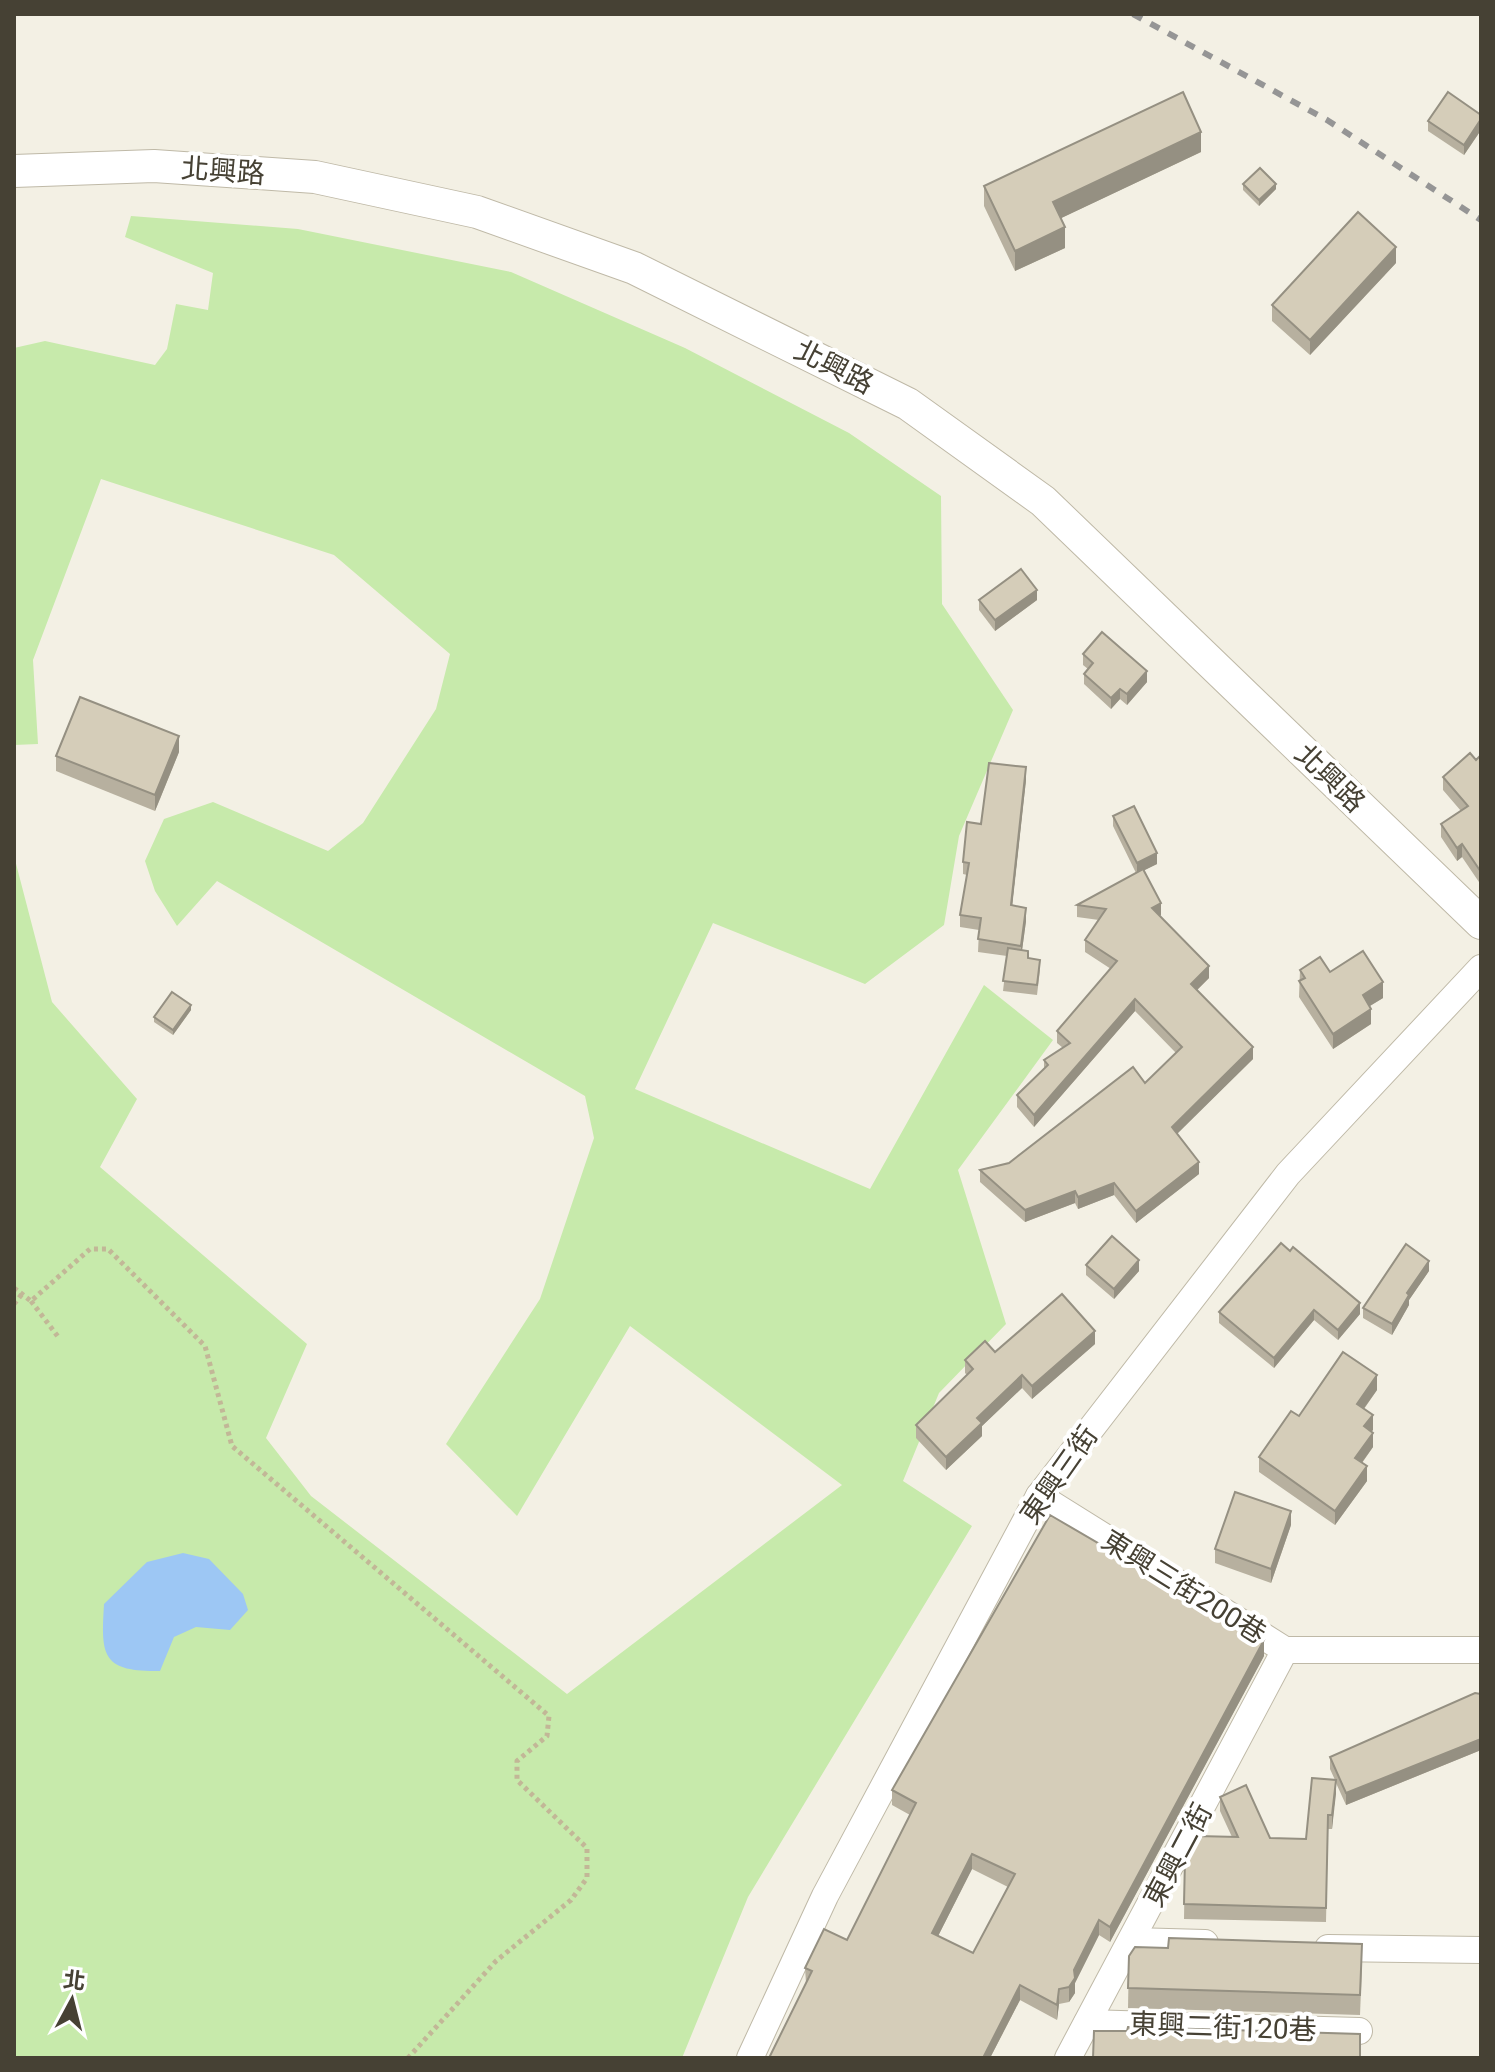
<svg xmlns="http://www.w3.org/2000/svg" width="1495" height="2072" font-family="Roboto,'Noto Sans TC',sans-serif">
  <style>
    .green { fill: #c7eaab }
    .water { fill: #9dc7f4 }
    .lines { fill: none; stroke-linecap: round; stroke-linejoin: round }
    .minor-casing { stroke: #bfb9a7; stroke-width: 28 }
    .tertiary-casing { stroke: #bfb9a7; stroke-width: 34 }
    .path { stroke: #c2b797; stroke-width: 5; stroke-dasharray: 4 4; stroke-linecap: butt }
    .minor { stroke: #fff; stroke-width: 26 }
    .tertiary { stroke: #fff; stroke-width: 32 }
    .rail { stroke: #959595; stroke-width: 6; stroke-dasharray: 10 10; stroke-linecap: butt }
    .wall { fill: #b7b09f; fill-rule: evenodd }
    .shaded-wall { fill: #959082 }
    .building { fill: #d5cdb9; stroke: #959082; stroke-width: 2; fill-rule: evenodd }
    .labels { text-anchor: middle; dominant-baseline: central; stroke-width: 8; stroke-linejoin: round; paint-order: stroke }
    .street-label { font-size: 28px; fill: #464134; stroke: #fff }
  </style>
  <rect width="100%" height="100%" fill="#f3f0e4"/>
  <polygon class="green" points="131,216 298,229 511,272 685,348 849,433 941,496 942,604 1013,710 959,836 944,925 865,984 713,923 635,1089 870,1189 984,985 1053,1040 958,1170 1006,1324 939,1393 903,1481 972,1526 748,1897 682,2058 14,2058 14,856 52,1002 137,1099 100,1167 307,1344 266,1438 311,1496 567,1694 842,1485 630,1326 517,1516 446,1444 540,1299 594,1138 585,1096 217,881 177,926 155,891 145,861 164,819 213,802 328,851 363,823 436,709 450,654 334,555 101,479 33,660 38,744 14,745 14,348 45,341 155,365 167,349 176,304 208,310 213,273 125,237"/>
  <path class="water" d="M183 1553 209 1559 243 1594 248 1610 230 1630 196 1627 174 1637 160 1671C101 1672 101 1655 104 1604L147 1562Z"/>
  <g class="lines">
    <defs>
      <g id="minor">
        <polyline points="1039,1496 1285,1650 1481,1650"/>
        <polyline points="1132,1941 1205,1943"/>
        <polyline points="1328,1948 1481,1950"/>
        <polyline points="1087,2023 1359,2031"/>
        <polyline points="750,2058 825,1896 1039,1496 1288,1174 1481,968"/>
        <polyline points="1068,2058 1285,1650"/>
      </g>
      <polyline id="tertiary" points="14,171 154,166 315,177 477,212 634,268 908,404 1043,501 1481,923"/>
    </defs>
    <use href="#minor" class="minor-casing"/>
    <use href="#tertiary" class="tertiary-casing"/>
    <g class="path">
      <polyline points="14,1288 31,1301 90,1249 108,1249 205,1346 232,1446 549,1716 547,1736 517,1761 517,1780 587,1848 587,1878 571,1900 496,1961 408,2058"/>
      <polyline points="31,1301 59,1338"/>
      <polyline points="14,1304 22,1294"/>
    </g>
    <use href="#minor" class="minor"/>
    <use href="#tertiary" class="tertiary"/>
    <polyline class="rail" points="1133,14 1327,120 1481,220"/>
  </g>
  <g class="wall">
    <polygon points="1481,115 1481,130 1464,155 1428,131 1428,121"/>
    <polygon points="1201,152 1061,218 1065,248 1015,271 984,206 984,186"/>
    <polygon points="1243,184 1276,189 1259,206 1243,190"/>
    <polygon points="1396,263 1310,355 1272,321 1272,305"/>
    <polygon points="979,600 1037,600 995,631 979,610"/>
    <polygon points="1083,654 1147,682 1127,705 1120,699 1111,709 1084,684 1084,674 1088,669 1083,665"/>
    <polygon points="179,752 155,811 56,771 56,756"/>
    <polygon points="1481,755 1481,885 1462,857 1457,861 1441,837 1441,824 1461,811 1443,790 1443,777 1476,760"/>
    <polygon points="1026,780 1012,905 1026,921 1022,950 1040,970 1037,995 1003,991 1007,956 978,952 979,930 960,927 960,915 967,875 963,874 963,862 981,824"/>
    <polygon points="1113,816 1157,864 1144,870 1161,915 1160,916 1209,978 1197,990 1253,1059 1177,1133 1199,1174 1136,1223 1114,1195 1078,1209 1075,1203 1025,1222 980,1182 980,1170 1009,1163 1145,1083 1176,1053 1135,1011 1034,1127 1017,1107 1017,1095 1044,1068 1044,1060 1063,1048 1057,1043 1057,1031 1111,969 1085,952 1085,940 1099,920 1077,917 1077,905 1136,873 1113,826"/>
    <polygon points="1300,970 1330,972 1383,998 1370,1006 1371,1024 1333,1049 1299,997"/>
    <polygon points="191,1010 173,1035 154,1022 154,1017"/>
    <polygon points="1281,1243 1360,1314 1338,1340 1314,1320 1274,1368 1219,1323 1219,1312"/>
    <polygon points="1086,1265 1139,1271 1114,1299 1086,1275"/>
    <polygon points="1429,1271 1409,1300 1409,1305 1392,1335 1363,1318 1363,1308"/>
    <polygon points="1095,1344 1032,1399 1022,1388 982,1426 982,1436 946,1470 916,1438 916,1425 967,1375 965,1373 965,1360 995,1352"/>
    <polygon points="1377,1390 1364,1409 1373,1430 1371,1431 1373,1447 1362,1463 1367,1481 1335,1525 1259,1472 1259,1457 1299,1416"/>
    <polygon points="1291,1525 1271,1583 1215,1563 1215,1549"/>
    <path d="M1264 1656 1110 1942 1099 1935 1075 1983V1993L1069 2002 1059 2004 1057 2020 1020 2000 990 2058H769L806 1983 805 1968 847 1940 910 1815 892 1805V1790ZM972 1869 1008 1887 973 1953 938 1936Z"/>
    <polygon points="1481,1694 1481,1750 1346,1805 1336,1783 1332,1829 1328,1829 1326,1922 1184,1919 1185,1858 1232,1837 1220,1811 1220,1797 1270,1838 1306,1839 1335,1780 1330,1769 1330,1757"/>
    <polygon points="1129,1956 1362,1965 1360,2015 1128,2008"/>
  </g>
  <g class="shaded-wall">
    <polygon points="1481,119 1481,130 1464,155 1464,145"/>
    <polygon points="1201,132 1201,152 1053,222 1053,202"/>
    <polygon points="1276,184 1276,189 1259,206 1259,200"/>
    <polygon points="1065,227 1065,248 1015,271 1015,251"/>
    <polygon points="1396,247 1396,263 1310,355 1310,340"/>
    <polygon points="1037,590 1037,600 995,631 995,620"/>
    <polygon points="1147,671 1147,682 1127,705 1127,694"/>
    <polygon points="1120,689 1120,699 1111,709 1111,698"/>
    <polygon points="179,736 179,752 155,811 155,795"/>
    <polygon points="1026,767 1026,780 1011,917 1011,905"/>
    <polygon points="1462,844 1462,857 1457,861 1457,848"/>
    <polygon points="1157,853 1157,864 1137,874 1137,863"/>
    <polygon points="1161,903 1161,915 1152,920 1152,908"/>
    <polygon points="1026,908 1026,921 1021,958 1021,946"/>
    <polygon points="1209,966 1209,978 1191,996 1191,984"/>
    <polygon points="1383,982 1383,998 1363,1010 1363,995"/>
    <polygon points="1135,999 1135,1011 1034,1127 1034,1115"/>
    <polygon points="191,1005 191,1010 173,1035 173,1030"/>
    <polygon points="1371,1009 1371,1024 1333,1049 1333,1034"/>
    <polygon points="1253,1047 1253,1059 1172,1139 1172,1127"/>
    <polygon points="1199,1162 1199,1174 1136,1223 1136,1211"/>
    <polygon points="1114,1183 1114,1195 1078,1209 1078,1197"/>
    <polygon points="1075,1191 1075,1203 1025,1222 1025,1210"/>
    <polygon points="1139,1260 1139,1271 1114,1299 1114,1289"/>
    <polygon points="1429,1261 1429,1271 1409,1300 1409,1305 1392,1335 1392,1324 1407,1293"/>
    <polygon points="1360,1303 1360,1314 1338,1340 1338,1330"/>
    <polygon points="1314,1310 1314,1320 1274,1368 1274,1358"/>
    <polygon points="1095,1331 1095,1344 1032,1399 1032,1386"/>
    <polygon points="1022,1375 1022,1388 982,1426 982,1436 946,1470 946,1457 977,1418"/>
    <polygon points="1377,1375 1377,1390 1357,1418 1357,1404"/>
    <polygon points="1373,1415 1373,1430 1364,1441 1364,1426"/>
    <polygon points="1373,1433 1373,1447 1355,1472 1355,1458"/>
    <polygon points="1367,1466 1367,1481 1335,1525 1335,1511"/>
    <polygon points="1291,1511 1291,1525 1271,1583 1271,1569"/>
    <polygon points="1264,1640 1264,1656 1110,1942 1110,1927"/>
    <polygon points="1481,1739 1481,1750 1346,1805 1346,1793"/>
    <polygon points="1336,1780 1336,1794 1332,1829 1332,1815"/>
    <polygon points="972,1854 972,1869 932,1948 932,1933"/>
    <polygon points="1099,1920 1099,1935 1075,1983 1075,1993 1069,2002 1069,1987 1074,1970"/>
    <polygon points="1020,1985 1020,2000 990,2058 983,2058"/>
    <polygon points="1059,1989 1059,2004 1057,2020 1057,2005"/>
  </g>
  <g class="building">
    <polygon points="1183,92 1201,132 1053,202 1065,227 1015,251 984,186"/>
    <polygon points="1448,92 1481,115 1481,119 1464,145 1428,121"/>
    <polygon points="1260,168 1276,184 1259,200 1243,184"/>
    <polygon points="1358,212 1396,247 1310,340 1272,305"/>
    <polygon points="1021,569 1037,590 995,620 979,600"/>
    <polygon points="1102,632 1147,671 1127,694 1120,689 1111,698 1084,674 1093,663 1083,654"/>
    <polygon points="80,697 179,736 155,795 56,756"/>
    <polygon points="1470,753 1476,760 1481,755 1481,872 1462,844 1457,848 1441,824 1468,806 1443,777"/>
    <polygon points="989,763 1026,767 1011,905 1026,908 1021,946 978,939 981,918 960,915 969,863 963,862 967,822 981,824"/>
    <polygon points="1134,806 1157,853 1137,863 1113,816"/>
    <polygon points="1143,869 1161,903 1152,908 1209,966 1191,984 1253,1047 1172,1127 1199,1162 1136,1211 1114,1183 1078,1197 1075,1191 1025,1210 980,1170 1009,1163 1133,1067 1145,1083 1182,1047 1135,999 1034,1115 1017,1095 1048,1065 1044,1060 1070,1043 1057,1031 1117,961 1085,940 1106,909 1077,905"/>
    <polygon points="1008,948 1028,951 1028,958 1040,960 1037,985 1003,981"/>
    <polygon points="1363,951 1383,982 1363,995 1371,1009 1333,1034 1299,981 1305,978 1300,970 1320,957 1330,972"/>
    <polygon points="172,992 191,1005 173,1030 154,1017"/>
    <polygon points="1112,1236 1139,1260 1114,1289 1086,1265"/>
    <polygon points="1281,1243 1290,1251 1293,1247 1360,1303 1338,1330 1314,1310 1274,1358 1219,1312"/>
    <polygon points="1406,1244 1429,1261 1407,1293 1409,1295 1392,1324 1363,1308"/>
    <polygon points="1062,1294 1095,1331 1032,1386 1022,1375 977,1418 982,1423 946,1457 916,1425 973,1369 965,1360 985,1341 995,1352"/>
    <polygon points="1343,1352 1377,1375 1357,1404 1373,1415 1364,1426 1373,1433 1355,1458 1367,1466 1335,1511 1259,1457 1291,1411 1299,1416"/>
    <polygon points="1235,1492 1291,1511 1271,1569 1215,1549"/>
    <path d="M1050 1515 1264 1640 1110 1927 1099 1920 1074 1970 1075 1978 1069 1987 1059 1989 1057 2005 1020 1985 983 2058H769L812 1971 805 1968 824 1929 847 1940 916 1803 892 1790ZM972 1854 1015 1874 973 1953 932 1933Z"/>
    <polygon points="1475,1693 1481,1694 1481,1739 1346,1793 1330,1757"/>
    <polygon points="1312,1778 1336,1780 1332,1815 1328,1815 1326,1908 1184,1904 1185,1858 1197,1836 1238,1837 1220,1797 1246,1785 1270,1838 1306,1839"/>
    <polygon points="1169,1938 1362,1944 1360,1995 1128,1988 1129,1956 1135,1947 1168,1948"/>
    <polygon points="1128,2027 1360,2034 1360,2058 1093,2058 1094,2031 1127,2031"/>
  </g>
  <g class="labels">
    <g class="street-label">
      <text transform="translate(223 171) rotate(4)">北興路</text>
      <text transform="translate(834 367) rotate(27)">北興路</text>
      <text transform="translate(1330 778) rotate(44)">北興路</text>
      <text transform="translate(1059 1475) rotate(-55)">東興三街</text>
      <text transform="translate(1184 1587) rotate(32)">東興三街200巷</text>
      <text transform="translate(1178 1855) rotate(-62)">東興二街</text>
      <text transform="translate(1223 2027) rotate(2)">東興二街120巷</text>
    </g>
  </g>
  <rect width="1495" height="2072" fill="none" stroke="#464134" stroke-width="32"/>
  <g transform="translate(72 2000) rotate(7)" stroke="#ffffff" stroke-width="6" paint-order="stroke">
  <path d="M0-6L14 30L0 20L-14 30Z" fill="#464134"/>
  <text y="-12" font-size="22" font-weight="bold" text-anchor="middle" fill="#464134">北</text>
  </g>
</svg>
